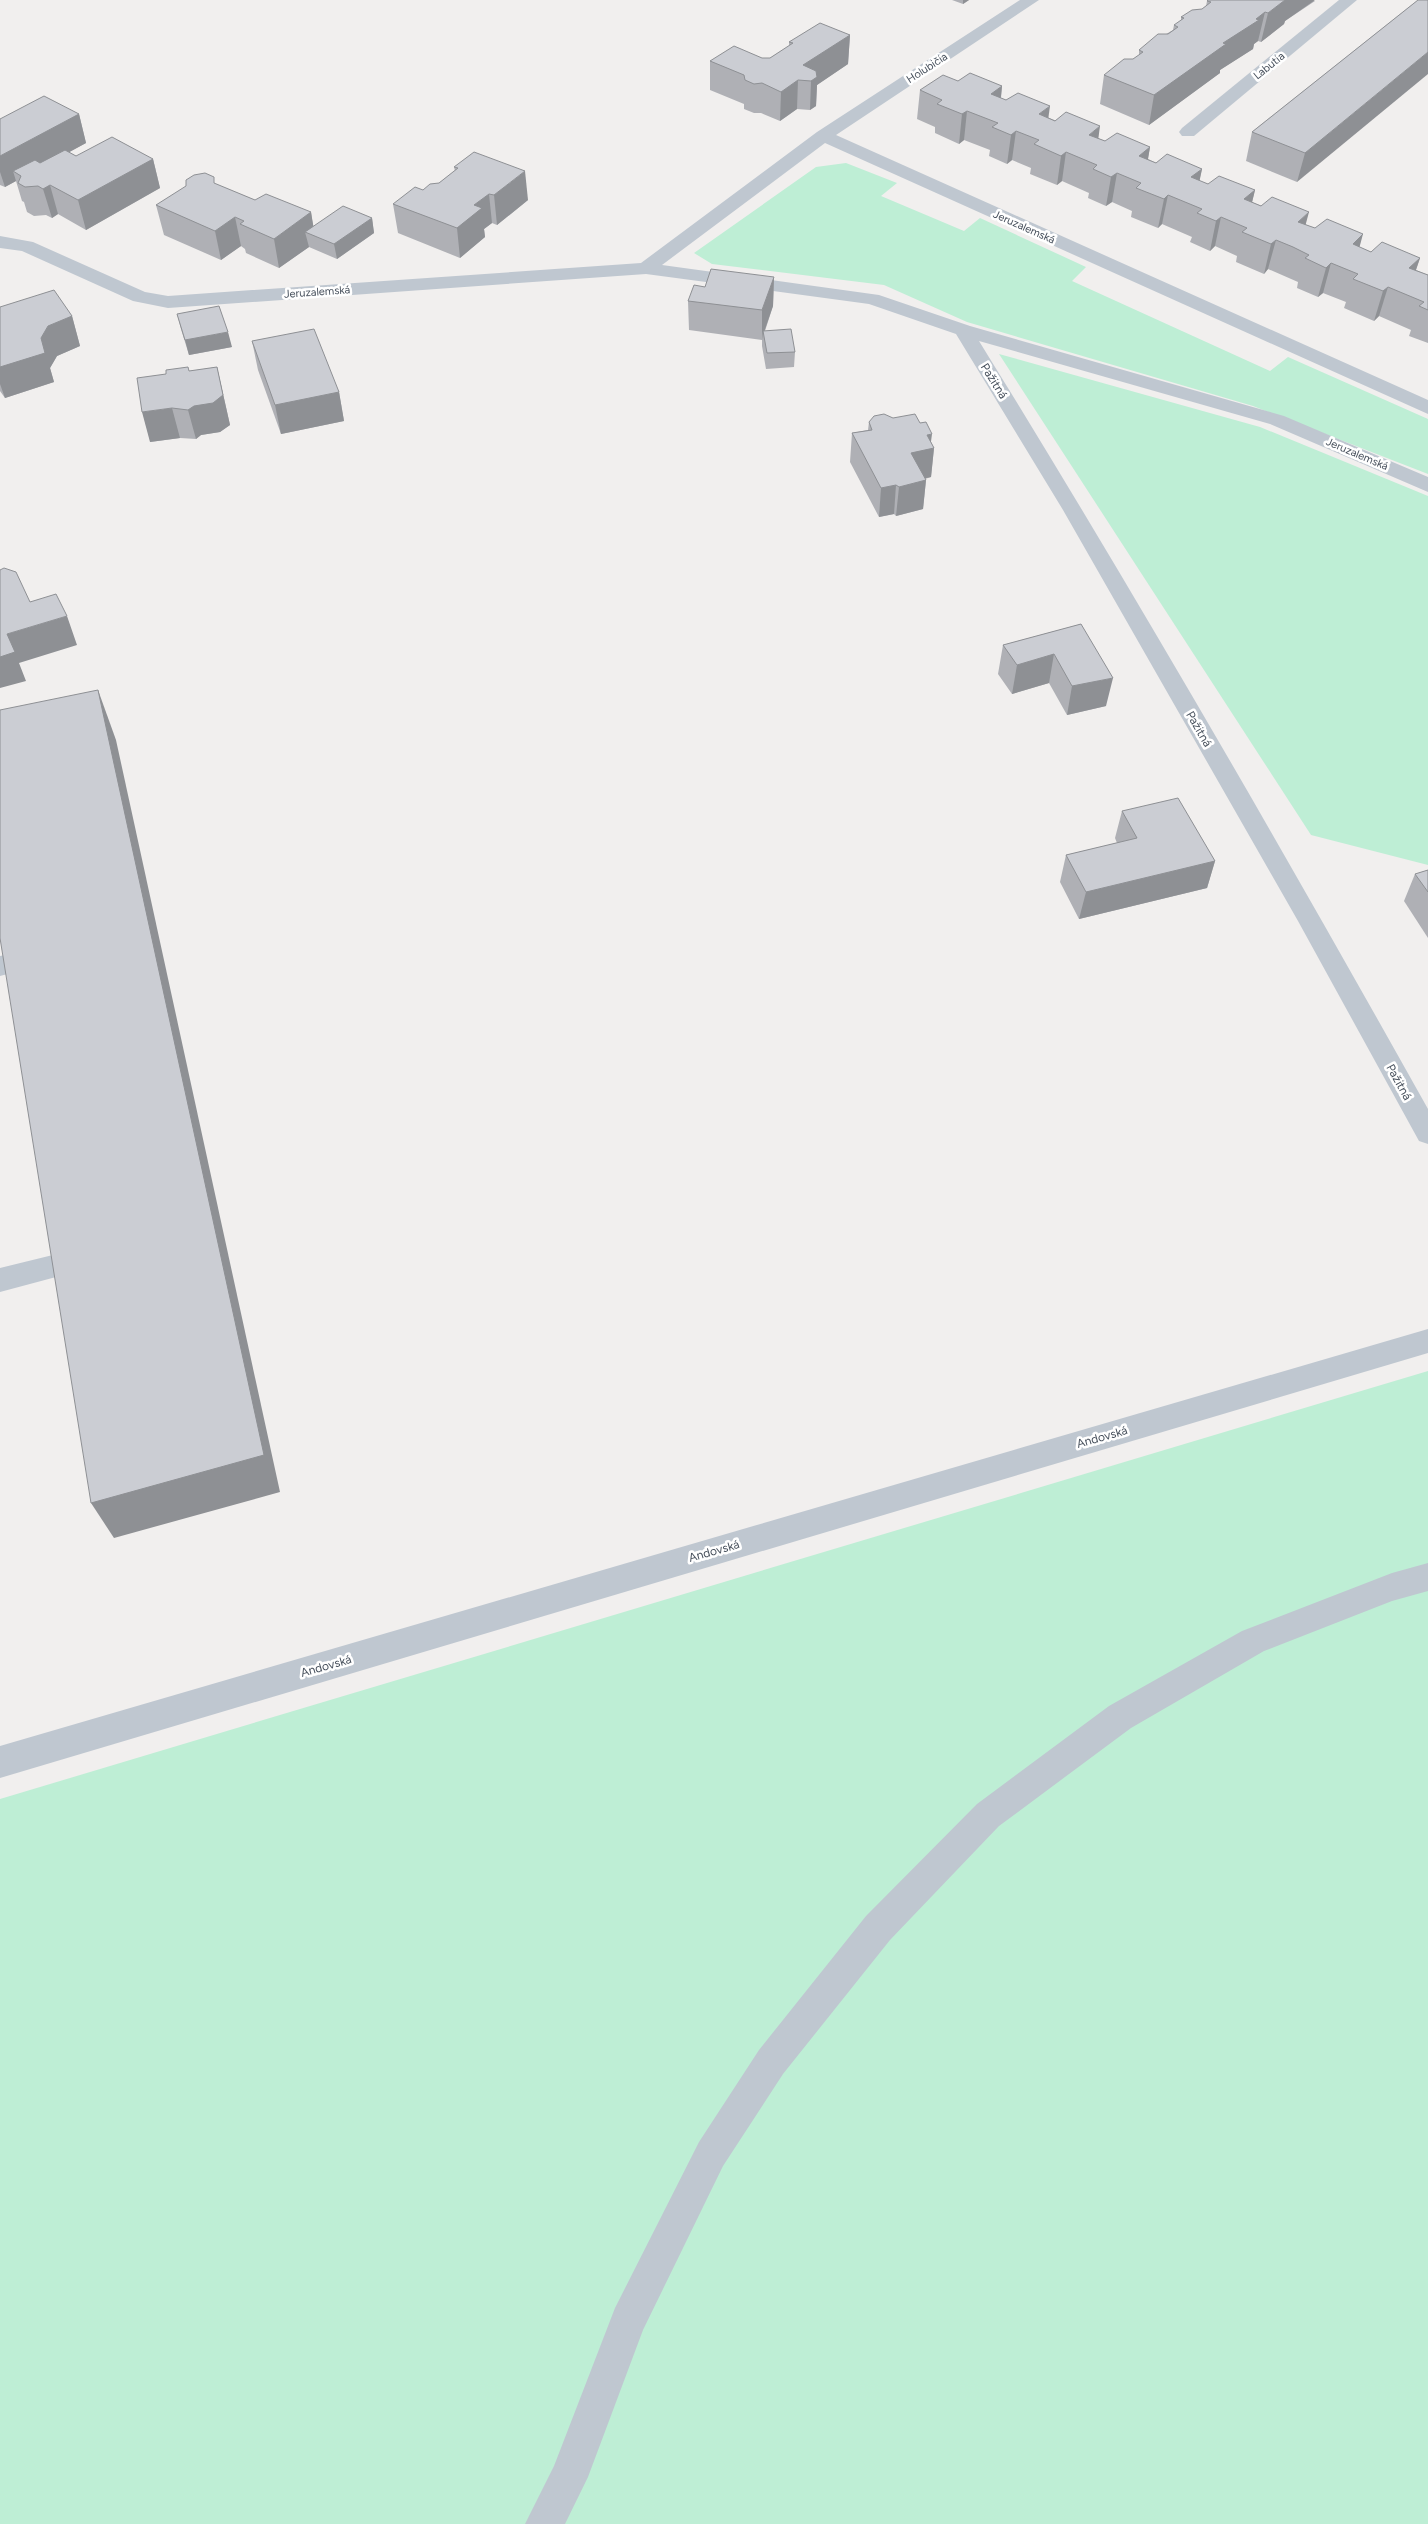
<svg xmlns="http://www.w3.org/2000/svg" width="1428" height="2524" font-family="Figtree,sans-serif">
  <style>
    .green { fill: #beeed5 }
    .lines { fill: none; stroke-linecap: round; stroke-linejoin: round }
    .lane { fill: #bfc7d0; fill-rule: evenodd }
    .street { fill: #bfc7d0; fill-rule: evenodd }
    .wall { fill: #afb0b5 }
    .shaded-wall { fill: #8e9094 }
    .building { fill: #cbcdd3; stroke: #8e9094 }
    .labels { text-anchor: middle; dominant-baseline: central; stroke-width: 5; stroke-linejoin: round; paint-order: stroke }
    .far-street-label { font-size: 11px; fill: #47505c; stroke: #fff }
    .street-label { font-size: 12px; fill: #47505c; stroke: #fff }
  </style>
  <rect width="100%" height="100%" fill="#f1efee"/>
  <g class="green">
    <polygon points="846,163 897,183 881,196 964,231 980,218 1086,267 1072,281 1270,371 1288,357 1428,419 1428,474 1253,406 967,322 884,285 712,264 694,253 816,167"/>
    <polygon points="999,354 1260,427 1428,496 1428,865 1311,835"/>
    <polygon points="1428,1371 1428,2524 0,2524 0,1799"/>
  </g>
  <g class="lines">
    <g class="lane">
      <polygon points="10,954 19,957 22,964 19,971 0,976 0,956"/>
      <polygon points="61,1253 71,1257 75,1265 71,1273 0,1292 0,1268"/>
      <polygon points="1428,1563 1428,1591 1392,1601 1264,1651 1131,1728 999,1826 890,1940 783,2074 723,2166 643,2330 588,2477 565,2524 525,2524 554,2466 615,2308 699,2142 759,2050 866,1916 977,1804 1109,1706 1242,1631 1392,1573"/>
    </g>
    <g class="street">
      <path d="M1020 0H1039L836 135 1428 400V414L825 143 662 265 879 295 970 326 1284 416 1428 477V492L1270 424 979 341C1135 593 1283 850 1428 1109V1144L1419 1141 1298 921 1063 510 956 334 869 304 646 274 168 308 133 301 22 251 0 248V236L33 242 145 292 168 296 641 263 817 132Z"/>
      <polygon points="1339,0 1357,0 1194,136 1182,136 1179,132 1182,128"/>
      <polygon points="1428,1329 1428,1353 0,1778 0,1746"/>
    </g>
  </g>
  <g class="wall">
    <polygon points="952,0 969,0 963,4"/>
    <polygon points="1418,0 1297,182 1246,161 1252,132"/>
    <polygon points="1207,1 1315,1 1285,21 1284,24 1261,42 1258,41 1254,44 1253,49 1220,70 1220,73 1149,125 1100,104 1104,75 1133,59 1139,55 1139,50 1173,30 1174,25 1181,21 1181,17 1202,9 1206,6"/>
    <polygon points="850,35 848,64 817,85 816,106 810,110 797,109 780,121 761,113 754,113 744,109 744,104 710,90 710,61 770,58 789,46 789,42"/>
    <polygon points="958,81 1002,86 1001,98 1105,141 1150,147 1148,159 1156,163 1202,169 1199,181 1208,184 1255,190 1252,202 1371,252 1420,258 1416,270 1428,275 1428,343 1409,336 1411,330 1379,316 1374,321 1344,308 1346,302 1323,293 1318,297 1297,288 1298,282 1268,269 1264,274 1236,262 1237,256 1215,246 1210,251 1190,242 1192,237 1162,224 1158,228 1131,217 1132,211 1112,202 1106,206 1088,198 1089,193 1062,181 1057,185 1030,174 1031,168 1012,160 1007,164 989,156 990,150 964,140 959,144 935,133 935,127 917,119 920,90"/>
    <polygon points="79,114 86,143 69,152 76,156 153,159 160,188 86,230 58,214 52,218 46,215 34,216 27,212 24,202 22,201 16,181 5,187 0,185 0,119"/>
    <polygon points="454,167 528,200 497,225 492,223 484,229 485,237 460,258 398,233 393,204 439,183 455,171"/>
    <polygon points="215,184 255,200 311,212 313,226 372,218 374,233 337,259 309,247 279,268 246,253 245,249 241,246 221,260 164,235 156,205"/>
    <polygon points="774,277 773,306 765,331 795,352 794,367 766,369 762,346 762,337 762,340 689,330 688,301 705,287"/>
    <polygon points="0,307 72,316 80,346 57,356 50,368 54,382 5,398 0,391"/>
    <polygon points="177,314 232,347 189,355 181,329"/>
    <polygon points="252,341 339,392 344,421 281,434 258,370"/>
    <polygon points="217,367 230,425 220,432 201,435 196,439 180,438 150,442 190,371"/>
    <polygon points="869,422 931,442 934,448 931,477 925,479 926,480 923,509 896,516 894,514 879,517 850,462 852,433 868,430"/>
    <polygon points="1081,624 1106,706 1067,715 1049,683 1012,694 998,674 1003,645"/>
    <polygon points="1122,811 1215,861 1207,888 1079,919 1060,882 1066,855 1117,843 1115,838"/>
    <polygon points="1428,870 1428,938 1404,901 1415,874"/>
  </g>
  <g class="shaded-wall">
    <polygon points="963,0 969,0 963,4"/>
    <polygon points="1285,0 1315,0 1285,21 1284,24 1261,42 1268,13"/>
    <polygon points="1265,12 1258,41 1254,44 1253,49 1220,70 1220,73 1149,125 1154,95"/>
    <polygon points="850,35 848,64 817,85 816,106 810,110 811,81 803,65"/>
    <polygon points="1428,52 1428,74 1297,182 1305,153"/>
    <polygon points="798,80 797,109 780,121 781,92"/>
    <polygon points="1002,86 999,115 991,94"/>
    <polygon points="1050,106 1046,135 1039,114"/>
    <polygon points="967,111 964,140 959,144 962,114"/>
    <polygon points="79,114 86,143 22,178 21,176 13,171 16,181 5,187 0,172 0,156"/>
    <polygon points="1100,126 1096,156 1089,135"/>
    <polygon points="1016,131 1012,160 1007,164 1011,135"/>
    <polygon points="1150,147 1145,176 1139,156"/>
    <polygon points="1066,152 1062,181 1057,185 1061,156"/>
    <polygon points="153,159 160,188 86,230 78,200"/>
    <polygon points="1202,169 1196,198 1191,177"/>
    <polygon points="525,171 528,200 497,225 494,195"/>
    <polygon points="1117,173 1112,202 1106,206 1111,177"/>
    <polygon points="50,185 58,214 52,218 43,189"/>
    <polygon points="1255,190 1248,219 1244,199"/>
    <polygon points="489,194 492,223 484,229 485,237 460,258 457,228 474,205"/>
    <polygon points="1168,195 1162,224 1158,228 1164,199"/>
    <polygon points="311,212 315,236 305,232 309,247 279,268 274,239"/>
    <polygon points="1309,212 1301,242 1298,222"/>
    <polygon points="235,217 241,246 221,260 215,231"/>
    <polygon points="1221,217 1215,246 1210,251 1216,221"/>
    <polygon points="372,218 374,233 337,259 334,244"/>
    <polygon points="1363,234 1355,264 1353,244"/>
    <polygon points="1276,240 1268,269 1264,274 1271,244"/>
    <polygon points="1420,258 1410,287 1409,268"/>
    <polygon points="1331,263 1323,293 1318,297 1326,268"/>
    <polygon points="774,277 773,306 763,335 763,331 762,340 762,310"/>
    <polygon points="1388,287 1379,316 1374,321 1383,291"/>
    <polygon points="72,316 80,346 57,356 50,368 54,382 5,398 0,384 0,367 41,338 48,326"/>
    <polygon points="228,332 232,347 189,355 185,340"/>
    <polygon points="217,367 230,425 220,432 201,435 196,439 188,410"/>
    <polygon points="339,392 344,421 281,434 275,405"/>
    <polygon points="172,408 180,438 150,442 142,412"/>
    <polygon points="932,434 930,449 934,448 931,477 908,482 911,453 927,435"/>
    <polygon points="926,480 923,509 896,516 899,487"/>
    <polygon points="896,485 894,514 879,517 881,488"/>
    <polygon points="67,616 77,645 19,663 26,681 0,688 0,657 7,634"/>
    <polygon points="1054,654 1049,683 1012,694 1017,665"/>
    <polygon points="1113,678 1106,706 1067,715 1072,686"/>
    <polygon points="98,690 116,740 280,1492 114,1538 91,1503"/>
    <polygon points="1215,861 1207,888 1079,919 1086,892"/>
  </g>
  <g class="building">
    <polygon points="1208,0 1285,0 1268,13 1265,12 1256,19 1259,20 1223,43 1226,44 1154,95 1104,75 1124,59 1133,59 1143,52 1139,50 1158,34 1168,34 1178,27 1174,25 1184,18 1181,17 1192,10 1202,9 1211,2 1207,1"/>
    <polygon points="1418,0 1428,0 1428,52 1305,153 1252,132"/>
    <polygon points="820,23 850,35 803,65 816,71 817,77 811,81 798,80 781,92 762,83 754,84 745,80 744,75 710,61 734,46 762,58 770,58 793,43 789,42"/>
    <polygon points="970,73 1002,86 991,94 1006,100 1018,93 1050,106 1039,114 1055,121 1066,112 1100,126 1089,135 1105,141 1117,133 1150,147 1139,156 1156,163 1167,154 1202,169 1191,177 1208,184 1219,176 1255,190 1244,199 1261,206 1272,197 1309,212 1298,222 1315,228 1327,219 1363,234 1353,244 1371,252 1382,242 1420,258 1409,268 1428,275 1428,310 1419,306 1424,302 1388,287 1383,291 1353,279 1358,274 1331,263 1326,268 1305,258 1309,255 1293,247 1276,240 1271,244 1242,232 1247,228 1221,217 1216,221 1197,213 1202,209 1168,195 1164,199 1136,188 1141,183 1117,173 1111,177 1093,169 1097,165 1066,152 1061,156 1034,144 1039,140 1016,131 1011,135 992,127 998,123 967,111 962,114 937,104 942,100 920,90 943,75 958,81"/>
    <polygon points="44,96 79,114 0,156 0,119"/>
    <polygon points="112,137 153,159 78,200 50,185 43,189 38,186 25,187 18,183 21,176 13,171 35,160 40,163 65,150 76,156"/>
    <polygon points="474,152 525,171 494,195 489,194 474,205 482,208 457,228 393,204 415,187 423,190 430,184 439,183 458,168 454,167"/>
    <polygon points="205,173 214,177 214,183 255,200 266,194 311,212 274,239 240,224 244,221 235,217 215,231 156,205 186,186 186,180 194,175"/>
    <polygon points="343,206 372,218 334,244 305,232"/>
    <polygon points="711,269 774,277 762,310 688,301 694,285 705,287"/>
    <polygon points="54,290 72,316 48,326 41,338 45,353 0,367 0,307"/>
    <polygon points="219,306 228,332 185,340 177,314"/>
    <polygon points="314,329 339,392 275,405 252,341"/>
    <polygon points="791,329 795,352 767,353 763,331"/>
    <polygon points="188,367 189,371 217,367 223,395 213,403 194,406 188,410 172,408 142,412 137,378 166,374 166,370"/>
    <polygon points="884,414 893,418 915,414 920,423 926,422 932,434 927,435 934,448 911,453 926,480 899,487 896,485 881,488 852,433 872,430 869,422 874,416"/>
    <polygon points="4,568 16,572 30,602 56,594 67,616 7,634 15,652 0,657 0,570"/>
    <polygon points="1081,624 1113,678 1072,686 1054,654 1017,665 1003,645"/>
    <polygon points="98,690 264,1455 91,1503 0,938 0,710"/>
    <polygon points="1178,798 1215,861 1086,892 1066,855 1137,838 1122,811"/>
    <polygon points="1428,870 1428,892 1415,874"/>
  </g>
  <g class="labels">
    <g class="far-street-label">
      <text transform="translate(1269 66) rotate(-39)">Labutia</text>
      <text transform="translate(927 68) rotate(-33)">Holubičia</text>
      <text transform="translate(1024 227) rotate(24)">Jeruzalemská</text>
      <text transform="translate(317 292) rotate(-4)">Jeruzalemská</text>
      <text transform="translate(1357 454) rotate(23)">Jeruzalemská</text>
    </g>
    <g class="street-label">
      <text transform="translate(994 381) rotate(58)">Pažitná</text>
      <text transform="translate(1199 729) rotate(60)">Pažitná</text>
      <text transform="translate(1399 1082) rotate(61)">Pažitná</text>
      <text transform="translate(1102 1437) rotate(-16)">Andovská</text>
      <text transform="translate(714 1551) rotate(-16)">Andovská</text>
      <text transform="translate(326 1666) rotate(-16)">Andovská</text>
    </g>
  </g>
</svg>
